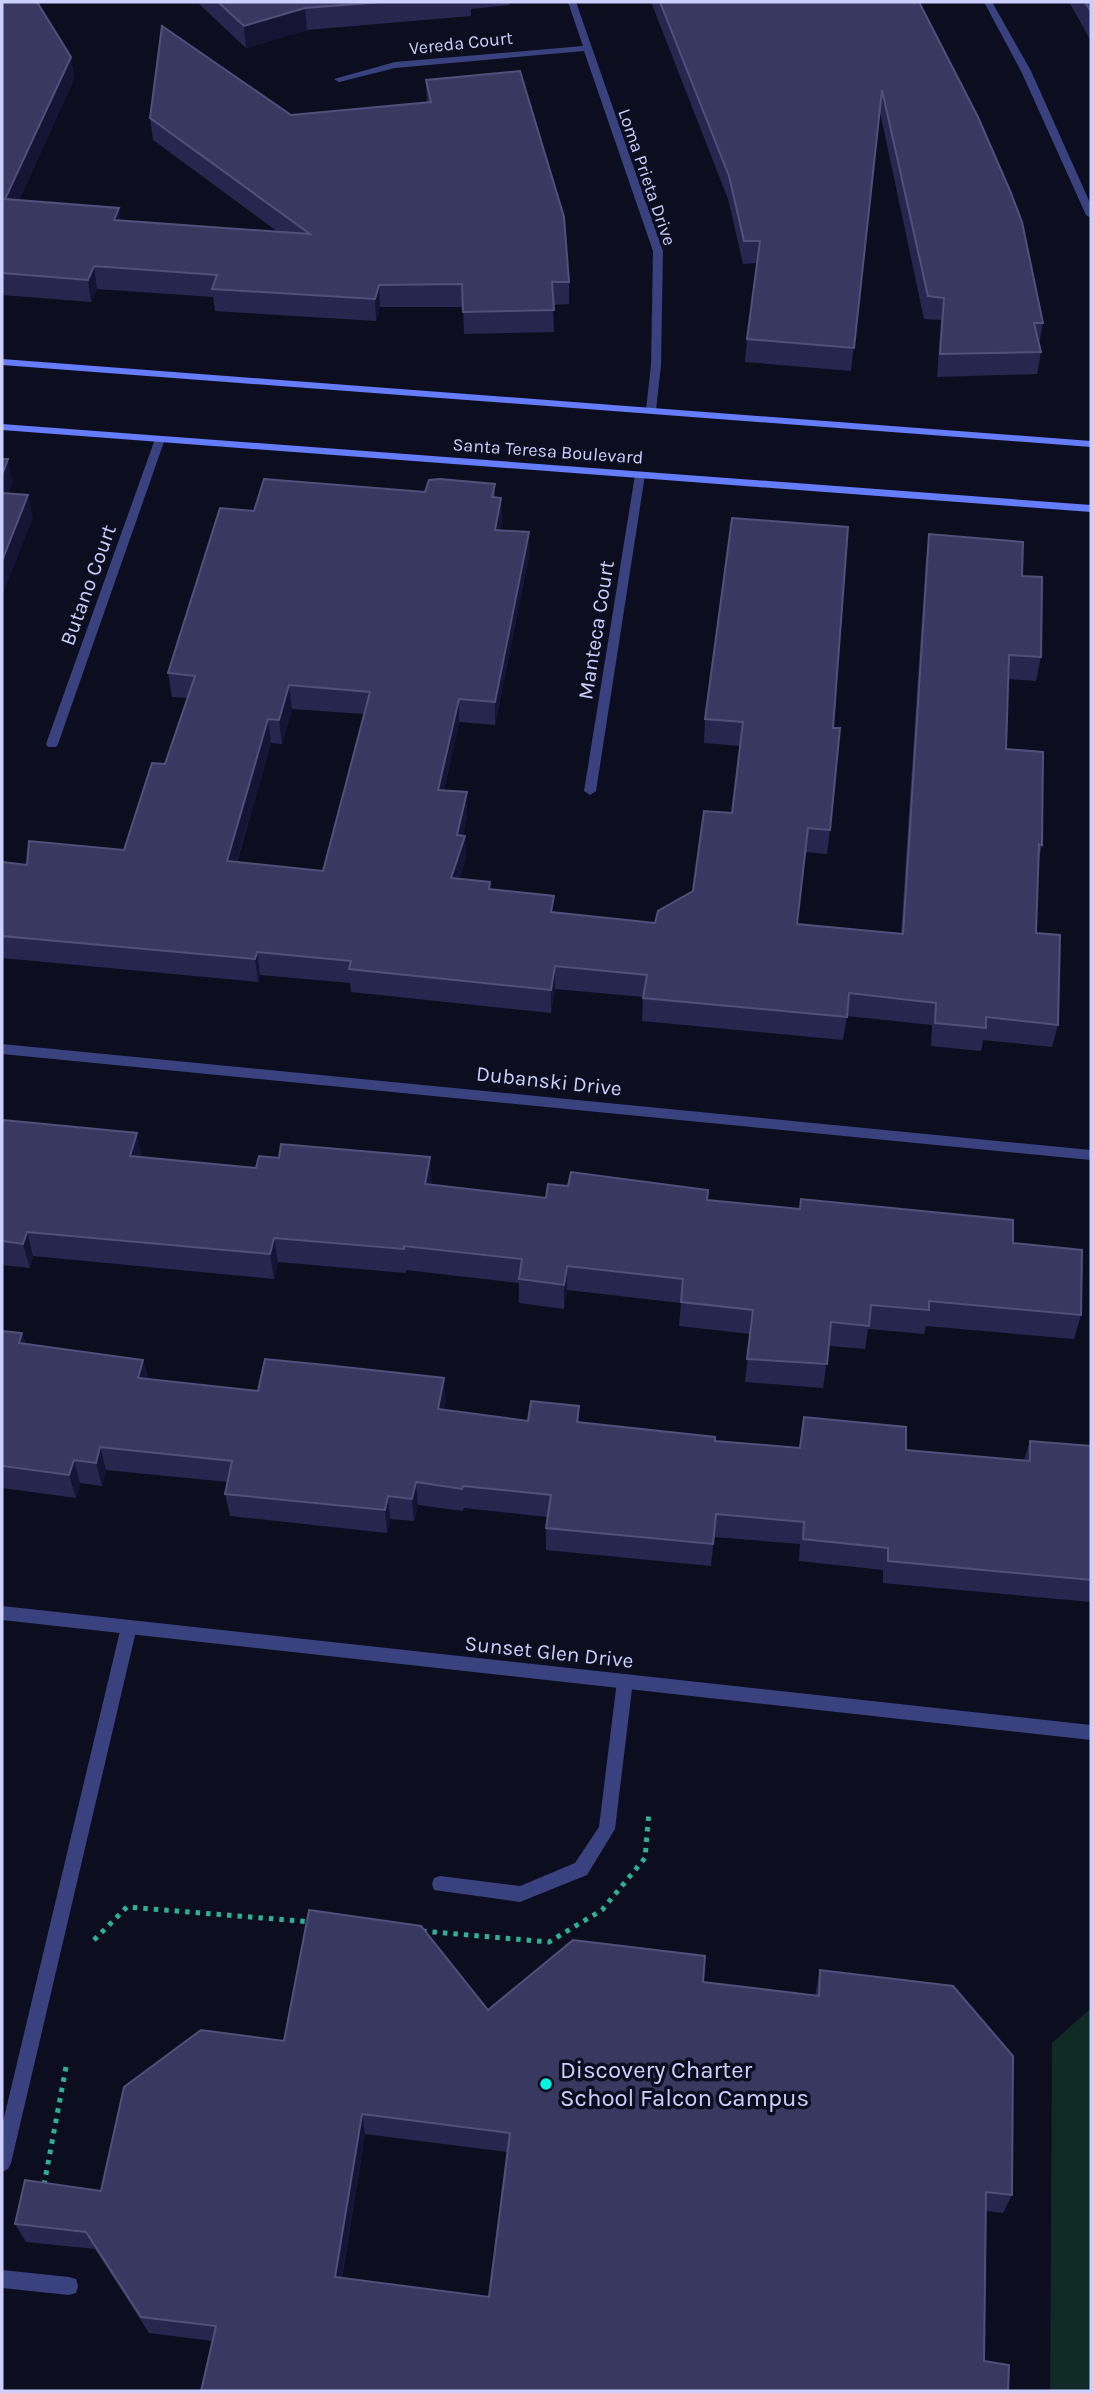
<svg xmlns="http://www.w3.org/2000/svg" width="1093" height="2393" font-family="Karla,sans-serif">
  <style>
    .green { fill: #102a25 }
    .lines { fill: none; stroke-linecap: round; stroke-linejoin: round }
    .path { stroke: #2fb092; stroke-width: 5; stroke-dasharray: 4.5 6; stroke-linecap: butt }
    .service { fill: #39427f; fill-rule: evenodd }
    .minor { fill: #39427f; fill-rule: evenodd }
    .secondary { fill: #657cfd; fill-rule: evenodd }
    .wall { fill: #27264e; fill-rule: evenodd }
    .shaded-wall { fill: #151434 }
    .building { fill: #393861; stroke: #50507a; stroke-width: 2; fill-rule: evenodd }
    .poi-dot { fill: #03f4e3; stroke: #0d0d20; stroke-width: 2.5 }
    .labels { text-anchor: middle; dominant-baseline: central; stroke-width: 7; stroke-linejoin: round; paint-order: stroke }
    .far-street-label { font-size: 18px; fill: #cdd0fe; stroke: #0d0d20 }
    .street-label { font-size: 21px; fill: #cdd0fe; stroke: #0d0d20 }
    .near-poi-label { font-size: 24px; fill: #cdd0fe; stroke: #0d0d20; text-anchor: start }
  </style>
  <rect width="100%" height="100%" fill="#0d0d20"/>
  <polygon class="green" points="1091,2008 1091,2391 1050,2391 1052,2043"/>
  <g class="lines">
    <g class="path">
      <polyline points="422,1931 549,1942 602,1910 645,1858 649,1812"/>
      <polyline points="94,1940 127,1907 312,1922"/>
      <polyline points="44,2185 66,2067"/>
    </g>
    <g class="service">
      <polygon points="129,1620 135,1622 137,1627 11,2163 8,2169 2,2172 2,2126 121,1627 123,1622"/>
      <polygon points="625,1674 631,1676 633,1681 615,1829 587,1875 520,1902 434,1890 432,1884 434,1878 440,1876 520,1886 575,1863 599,1827 617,1681 619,1676"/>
      <polygon points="2,2270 69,2277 76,2279 78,2286 76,2293 69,2295 2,2288"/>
    </g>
    <g class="minor">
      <polygon points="568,2 576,2 663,251 661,365 656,410 651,413 646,410 651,365 653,251 584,51 395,68 339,82 334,79 395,62 583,46"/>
      <polygon points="984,2 992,2 1031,71 1091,205 1091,218 1086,215 1021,71"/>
      <polygon points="160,436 165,439 58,744 56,747 48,747 46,744 155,439"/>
      <polygon points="640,472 645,475 596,791 590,795 584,791 635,475"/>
      <polygon points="2,1044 1091,1150 1091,1160 2,1054"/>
      <polygon points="2,1606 1091,1725 1091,1740 2,1620"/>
    </g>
    <g class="secondary">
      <polygon points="2,359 1091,441 1091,447 2,365"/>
      <polygon points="2,424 1091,505 1091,512 2,430"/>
    </g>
  </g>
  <g class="wall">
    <polygon points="2,2 71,57 74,79 19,200 121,220 278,232 153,140 150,118 291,115 427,103 426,80 569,282 569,304 553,305 554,332 464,334 463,307 380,307 376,321 215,311 213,297 97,289 91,302 2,295"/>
    <polygon points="197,2 509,2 509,5 471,9 471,16 307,30 246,48"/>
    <polygon points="651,2 919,2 1043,323 1039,344 1041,352 1037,374 937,377 941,320 924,319 880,112 851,371 745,362 747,339 757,263 743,264 728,199"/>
    <polygon points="1069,2 1091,2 1091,41"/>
    <path d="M495 484V497L501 498 502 521 500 530 529 556 495 725 459 722 444 790 467 792V816L463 836H465L466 859 459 879 490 882V889L554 913 655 923 693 891 732 813 740 746 704 743 705 719 833 728 830 830 827 854 805 852 797 924 901 934 926 558 929 534 1022 576 1041 657 1036 681 1008 679 1006 749 1042 845 1038 864 1036 933 1058 1025 1052 1047 983 1040 981 1051 931 1046 932 1025 847 1016 843 1040 642 1021 643 997 555 989 551 1013 351 992 350 983 260 975 258 982 2 958V862L27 865 124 850 165 764 187 698 172 697 168 673 254 511ZM292 709 364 714 323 871 237 862 271 743 282 744Z"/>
    <polygon points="2,1123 142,1157 256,1168 279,1158 430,1157 431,1185 546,1198 707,1200 800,1209 801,1199 1013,1243 1081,1315 1074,1339 926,1326 924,1334 868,1329 865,1349 829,1346 823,1388 745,1382 750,1334 679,1326 681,1303 567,1290 564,1309 519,1303 519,1283 406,1270 406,1273 278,1262 274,1279 33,1256 30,1268 2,1265"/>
    <polygon points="2,1331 22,1333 26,1344 143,1360 148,1379 258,1391 446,1401 444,1410 528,1421 579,1406 579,1423 715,1441 799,1448 804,1417 906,1450 1024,1460 1030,1441 1091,1446 1091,1602 883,1583 883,1570 799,1561 800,1544 714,1537 711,1566 546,1550 546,1528 548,1517 464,1508 463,1511 418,1505 414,1521 390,1519 387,1533 230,1516 225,1494 228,1482 106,1470 102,1486 80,1483 76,1498 2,1488"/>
    <path d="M820 1970 1012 2195 1003 2213 986 2211 984 2361 213 2341 149 2333 95 2249 26 2242 15 2224 101 2191 284 2041 488 2010 703 1982 815 1996ZM365 2134 507 2152 489 2297 342 2278Z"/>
  </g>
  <g class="shaded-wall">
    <polygon points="305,8 307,30 246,48 244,26"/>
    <polygon points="71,57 74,79 9,222 5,199"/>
    <polygon points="119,208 122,230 114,220"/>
    <polygon points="94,266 97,289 91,302 88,280"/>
    <polygon points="379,285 380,307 376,321 375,299"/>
    <polygon points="8,459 13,482 2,510 2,475"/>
    <polygon points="28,495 33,518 2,596 2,561"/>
    <polygon points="501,498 502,521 495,553 495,530"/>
    <polygon points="529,532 529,556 495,725 495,702"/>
    <polygon points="289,685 292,709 282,744 279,720"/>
    <polygon points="459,699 459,722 439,813 438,790"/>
    <polygon points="268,719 271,743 230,884 227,861"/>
    <polygon points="467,792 467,816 460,852 465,836 466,859 452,901 451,878 457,835"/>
    <polygon points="257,952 260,975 258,982 255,959"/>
    <polygon points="555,966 555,989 551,1013 551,990"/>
    <polygon points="137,1133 142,1158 130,1156"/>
    <polygon points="430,1157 432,1182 427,1208 425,1184"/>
    <polygon points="27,1232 33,1256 30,1268 23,1244"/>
    <polygon points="274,1238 278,1262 274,1279 270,1254"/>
    <polygon points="567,1266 567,1290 564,1309 564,1285"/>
    <polygon points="22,1333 30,1357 19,1343"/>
    <polygon points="143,1360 149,1384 138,1378"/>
    <polygon points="444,1378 446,1401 440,1433 438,1409"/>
    <polygon points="100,1447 106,1470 102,1486 96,1463"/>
    <polygon points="74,1460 80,1483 76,1498 69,1475"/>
    <polygon points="416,1482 418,1505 414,1521 412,1499"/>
    <polygon points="388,1496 390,1519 387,1533 385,1510"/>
    <polygon points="362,2114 365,2134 339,2293 335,2277"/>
  </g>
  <g class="building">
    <polygon points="2,2 37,2 71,57 5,199 119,208 114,220 310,234 150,118 162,26 291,115 431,102 426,80 520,71 564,217 569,282 552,282 554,310 463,312 462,284 379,285 375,299 212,289 217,275 94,266 88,280 2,273"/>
    <polygon points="218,2 382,2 305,8 244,26"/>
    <polygon points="660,2 919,2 978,117 1011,193 1022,222 1043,323 1034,323 1041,352 940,354 944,298 928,296 882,90 854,348 747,339 760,241 744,241 729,176"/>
    <polygon points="1085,2 1091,2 1091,12"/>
    <polygon points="2,459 8,459 2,475"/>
    <path d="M264 479 425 492 429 480 440 479 495 484 492 497 501 498 495 530 529 532 495 702 459 699 438 790 467 792 457 835 465 836 451 878 490 882 489 889 554 896 551 912 655 923 658 911 693 891 704 811 732 813 743 722 705 719 732 518 848 527 833 728H840L830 830 808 828 797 924 903 934 929 534 1023 542 1022 576 1042 577 1041 657 1009 655 1006 749 1043 752 1042 845 1039 844 1036 933 1060 935 1058 1025 986 1017V1028L935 1023 936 1003 849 993 847 1017 643 998 647 975 555 966 551 990 349 969 351 961 257 952 255 959 2 936V862L27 865 29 841 124 850 152 763 165 764 195 676 168 673 220 508 254 511ZM289 685 370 692 323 871 227 861 268 719 279 720Z"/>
    <polygon points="2,493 28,495 2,561"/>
    <polygon points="3,1120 137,1133 130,1156 256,1168 259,1156 279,1158 281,1144 430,1157 425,1184 546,1198 548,1184 568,1186 571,1172 708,1190 707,1200 800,1209 801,1199 1013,1220 1013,1243 1082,1250 1081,1315 929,1301 929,1310 871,1305 869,1326 831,1322 827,1364 747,1359 753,1310 681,1302 683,1279 567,1266 564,1285 519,1279 522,1259 404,1246 404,1249 274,1238 270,1254 27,1232 23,1244 2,1241 2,1123"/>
    <polygon points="2,1331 22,1333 19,1343 143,1360 138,1378 258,1391 265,1359 326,1365 444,1378 438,1409 528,1421 531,1401 579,1406 577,1422 715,1437 715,1441 800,1448 804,1417 906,1427 906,1450 1030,1461 1030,1441 1091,1446 1091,1580 888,1561 888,1548 803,1539 804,1522 716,1514 713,1544 546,1528 551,1495 463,1486 462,1489 416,1482 412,1499 388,1496 385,1510 225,1494 232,1461 100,1447 96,1463 74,1460 69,1475 2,1466"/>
    <path d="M309 1910 421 1926 488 2010 573 1940 705 1956 703 1982 819 1996 820 1970 953 1986 1013 2056 1012 2195 986 2192 984 2361 1009 2365 1008 2391H201L216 2326 141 2317 86 2232 15 2224 25 2180 101 2191 124 2087 201 2030 284 2041ZM362 2114 510 2133 489 2297 335 2277Z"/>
  </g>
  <circle class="poi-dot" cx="546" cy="2084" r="7"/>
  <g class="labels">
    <g class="far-street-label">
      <text transform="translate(461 43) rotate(-6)">Vereda Court</text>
      <text transform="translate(647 177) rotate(71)">Loma Prieta Drive</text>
      <text transform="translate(548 451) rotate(4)">Santa Teresa Boulevard</text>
    </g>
    <g class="street-label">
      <text transform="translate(88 585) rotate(-70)">Butano Court</text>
      <text transform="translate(596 630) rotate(-81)">Manteca Court</text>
      <text transform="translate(549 1081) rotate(6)">Dubanski Drive</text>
      <text transform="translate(549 1652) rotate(6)">Sunset Glen Drive</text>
    </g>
    <g class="near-poi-label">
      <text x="560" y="2070">Discovery Charter<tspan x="560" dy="28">School Falcon Campus</tspan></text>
    </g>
  </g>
  <rect width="1093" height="2393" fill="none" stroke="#cdd0fe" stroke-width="7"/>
</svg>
